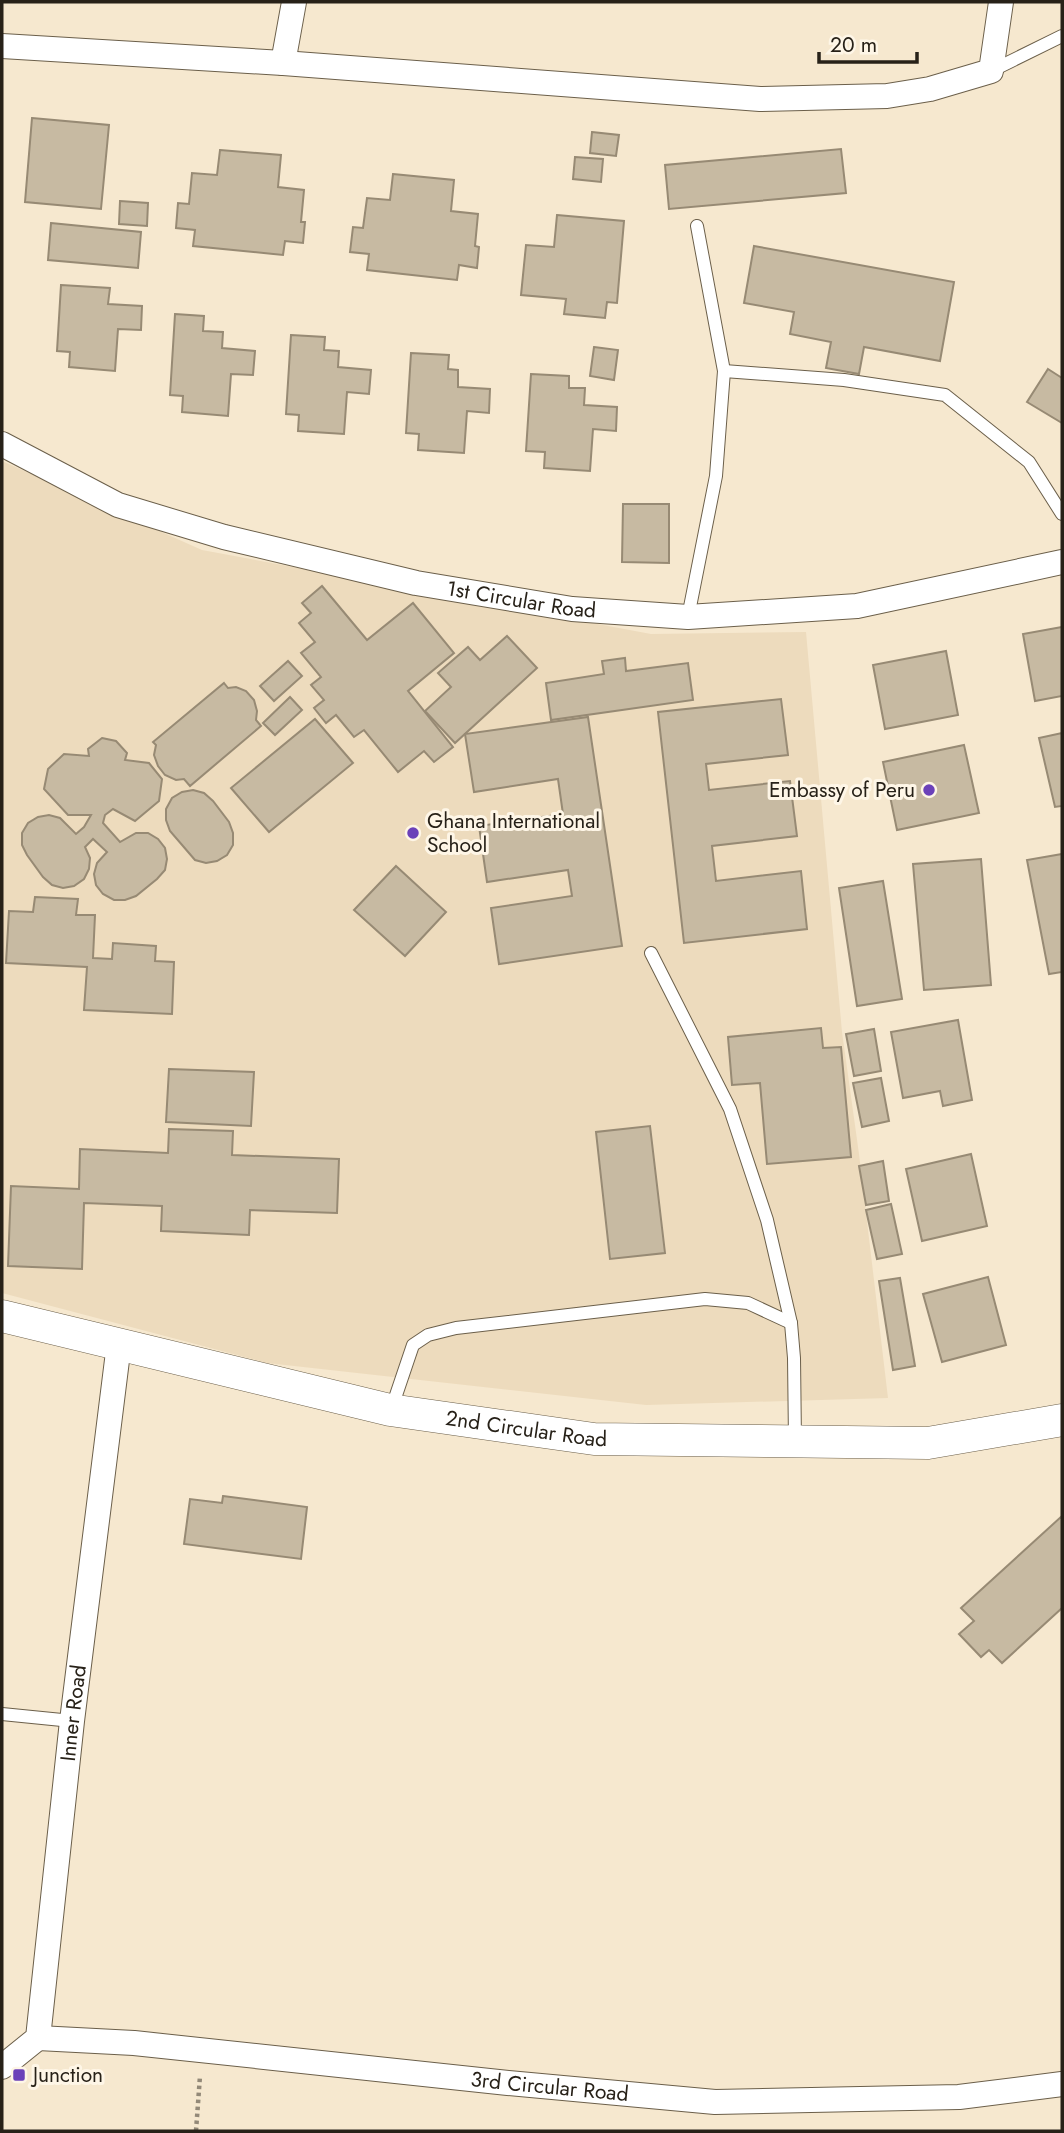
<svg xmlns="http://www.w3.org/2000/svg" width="1064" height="2133" font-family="Jost,sans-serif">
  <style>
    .built { fill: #eddbbd }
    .building { fill: #c7baa2; stroke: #978a74; stroke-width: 2 }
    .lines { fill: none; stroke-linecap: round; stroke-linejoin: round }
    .service-casing { stroke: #6b5f4a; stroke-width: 14 }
    .minor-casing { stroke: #6b5f4a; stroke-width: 26 }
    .tertiary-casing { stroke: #6b5f4a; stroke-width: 33 }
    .path { stroke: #938978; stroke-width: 4.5; stroke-dasharray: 3.5 3.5; stroke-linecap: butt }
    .service { stroke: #fff; stroke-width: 12 }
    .minor { stroke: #fff; stroke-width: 24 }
    .tertiary { stroke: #fff; stroke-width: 32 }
    .poi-dot { fill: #6b41b9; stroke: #fef6e7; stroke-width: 2.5 }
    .labels { text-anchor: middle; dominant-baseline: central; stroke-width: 6; stroke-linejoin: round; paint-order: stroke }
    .street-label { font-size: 21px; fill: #272118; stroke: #fef6e7 }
    .poi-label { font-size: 21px; fill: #272118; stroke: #fef6e7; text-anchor: start }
  </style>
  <rect width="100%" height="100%" fill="#f6e8cf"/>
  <polygon class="built" points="2,461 202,550 651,634 806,632 842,1032 859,1154 888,1398 646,1405 267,1363 2,1293"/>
  <g class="building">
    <polygon points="32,118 109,125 101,209 25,202"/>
    <polygon points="592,132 619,135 616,156 590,153"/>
    <polygon points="841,149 846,193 669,209 665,165"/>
    <polygon points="220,150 281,155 278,187 304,190 301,222 305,222 303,243 285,241 283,255 193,246 195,230 176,228 178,203 189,204 192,173 217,175"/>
    <polygon points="575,157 603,159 601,182 573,179"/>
    <polygon points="393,174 454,180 451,211 478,214 475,246 479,247 477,268 459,265 457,280 367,270 369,254 350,252 353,227 363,228 367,198 390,200"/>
    <polygon points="120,201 148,203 147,226 119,224"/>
    <polygon points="557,215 624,221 617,303 607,302 605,318 564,314 566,299 521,295 526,245 554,247"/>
    <polygon points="51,223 141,232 138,268 48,260"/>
    <polygon points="754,246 954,282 940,361 864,347 859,374 826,368 831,342 790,334 794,312 744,303"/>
    <polygon points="61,285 110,288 108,304 142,306 141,330 118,329 115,371 69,367 70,352 57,351"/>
    <polygon points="175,314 204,316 203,331 223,332 222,348 255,351 253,375 231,374 228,416 182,412 183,396 170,395"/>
    <polygon points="291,335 325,337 324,350 339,351 338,367 371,370 369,394 347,392 344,434 298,431 299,415 286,414"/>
    <polygon points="594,347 618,350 614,380 590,376"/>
    <polygon points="411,353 449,355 448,369 458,370 458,387 490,389 489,413 467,411 464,453 418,450 419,434 406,433"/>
    <polygon points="1048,369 1062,378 1062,423 1027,402"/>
    <polygon points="531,374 569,376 569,388 585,388 584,405 617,407 616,431 593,429 590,471 544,468 545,452 526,451"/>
    <polygon points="623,504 669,504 669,563 622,562"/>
    <polygon points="322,586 367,640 413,603 454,653 408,691 453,747 434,762 424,751 398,772 364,730 354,737 336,715 326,723 314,708 324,700 311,685 321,677 301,653 315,642 299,623 311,613 302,603"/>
    <polygon points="1062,627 1062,696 1035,701 1023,634"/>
    <polygon points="507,636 537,668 455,743 425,711 451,687 438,673 468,647 480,660"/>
    <polygon points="946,651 958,715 885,729 873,665"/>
    <polygon points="625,658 626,671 688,663 693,700 551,720 546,683 604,674 602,661"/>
    <polygon points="288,661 302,676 274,701 260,686"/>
    <polygon points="224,683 228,688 236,687 246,691 254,700 257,711 256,720 261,726 190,786 184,779 176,780 165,775 158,766 154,755 156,745 153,742"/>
    <polygon points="290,697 302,710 275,735 263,723"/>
    <polygon points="781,699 788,755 706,764 709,790 790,781 797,836 712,846 716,881 801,871 807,929 684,943 658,712"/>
    <polygon points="588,717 622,946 499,964 491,908 572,896 568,870 487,882 479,826 563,814 558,779 474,792 465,734"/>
    <polygon points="315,719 353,763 269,832 231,788"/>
    <polygon points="1062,733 1062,806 1055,807 1039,738"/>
    <polygon points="102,738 116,741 127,753 125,760 149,763 162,779 159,801 135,821 113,809 105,815 103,823 120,842 136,833 148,833 158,839 165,848 167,859 165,870 157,879 136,896 125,900 114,900 103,894 96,885 94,874 97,863 107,852 93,839 85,847 90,858 89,869 84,879 74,886 63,888 52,885 43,877 27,855 22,845 22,833 28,823 38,817 49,815 60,818 76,834 84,827 91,815 68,815 44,789 48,769 64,754 89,756 88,749"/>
    <polygon points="964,745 979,813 897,830 883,762"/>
    <polygon points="193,790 204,793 213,801 229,822 233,833 233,845 227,855 217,861 206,863 195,860 170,831 166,820 166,809 172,798 182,792"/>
    <polygon points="1062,854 1062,972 1049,974 1027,860"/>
    <polygon points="981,859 991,985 924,990 913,864"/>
    <polygon points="396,866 446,912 405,956 354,910"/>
    <polygon points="883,881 902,999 857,1006 839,888"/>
    <polygon points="35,897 78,899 76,915 95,915 93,958 112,959 113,943 156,946 155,961 174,962 172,1014 84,1010 87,967 6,963 9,911 33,912"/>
    <polygon points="958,1020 972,1100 943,1106 940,1091 903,1098 891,1032"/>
    <polygon points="821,1028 823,1048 841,1047 851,1157 767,1164 760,1083 732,1085 728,1037"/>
    <polygon points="874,1029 881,1071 854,1076 846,1034"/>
    <polygon points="169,1069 254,1072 251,1126 166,1122"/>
    <polygon points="881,1078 889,1121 862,1127 853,1083"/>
    <polygon points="650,1126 665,1253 610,1259 596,1132"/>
    <polygon points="169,1129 233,1131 232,1155 339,1159 337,1213 250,1210 249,1235 161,1231 162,1206 84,1203 82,1269 8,1266 11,1186 79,1189 80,1149 168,1153"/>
    <polygon points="971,1154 987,1226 922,1241 906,1169"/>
    <polygon points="883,1161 889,1201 866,1205 859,1166"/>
    <polygon points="891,1204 902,1254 877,1259 866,1210"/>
    <polygon points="988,1277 1006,1345 942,1362 923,1294"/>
    <polygon points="900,1278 915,1366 893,1370 879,1281"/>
    <polygon points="223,1496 307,1507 301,1559 184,1544 190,1499 222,1503"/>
    <polygon points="1062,1516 1062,1608 1002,1663 989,1650 981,1657 959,1634 974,1621 961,1608"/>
  </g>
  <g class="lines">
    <defs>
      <g id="service">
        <polyline points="991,71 1062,36"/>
        <polyline points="724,371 844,380 945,395 1029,462 1062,514"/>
        <polyline points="688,617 716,476 724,371 697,226"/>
        <polyline points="651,953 730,1109 767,1220 791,1323 794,1358 795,1441"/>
        <polyline points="391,1410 413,1345 428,1335 456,1328 705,1299 748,1303 791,1323"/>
        <polyline points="2,1714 72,1721"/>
      </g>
      <g id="minor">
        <polyline points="2,46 283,63 760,99 887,96 930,89 991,71 1001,2"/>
        <polyline points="283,63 294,2"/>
        <path id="s1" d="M2 444 118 505 224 537 416 583 572 609 688 617 857 606 1062 562"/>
        <path id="s2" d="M38 2038 134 2043 508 2083 715 2102 959 2097 1062 2084"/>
        <path id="s3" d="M2 2067 38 2038 72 1721 119 1344"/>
      </g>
      <g id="tertiary">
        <path id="s4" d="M2 1316 390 1410 594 1439 928 1443 1062 1420"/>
      </g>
    </defs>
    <use href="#service" class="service-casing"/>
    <use href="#minor" class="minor-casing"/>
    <use href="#tertiary" class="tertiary-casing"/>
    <polyline class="path" points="196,2131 200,2076"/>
    <use href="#service" class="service"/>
    <use href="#minor" class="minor"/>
    <use href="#tertiary" class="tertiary"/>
  </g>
  <g class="poi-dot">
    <circle cx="929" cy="790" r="7"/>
    <circle cx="413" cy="833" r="7"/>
    <rect x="12" y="2068" width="14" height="14" rx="3.5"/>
  </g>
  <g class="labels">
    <g class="street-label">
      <text stroke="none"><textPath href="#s1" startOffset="546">1st Circular Road</textPath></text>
      <text stroke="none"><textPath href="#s4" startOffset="537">2nd Circular Road</textPath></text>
      <text stroke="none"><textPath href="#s3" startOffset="373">Inner Road</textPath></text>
      <text stroke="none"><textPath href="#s2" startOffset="514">3rd Circular Road</textPath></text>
    </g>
    <g class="poi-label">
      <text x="915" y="790" text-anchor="end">Embassy of Peru</text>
      <text x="427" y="821">Ghana International<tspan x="427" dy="24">School</tspan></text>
      <text x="33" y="2075">Junction</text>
    </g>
  </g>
  <rect width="1064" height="2133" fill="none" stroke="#272118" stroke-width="7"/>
  <path d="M819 52v10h98v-10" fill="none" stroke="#272118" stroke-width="3.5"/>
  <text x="830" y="52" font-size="21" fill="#272118" stroke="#fef6e7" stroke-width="5" paint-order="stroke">20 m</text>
</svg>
